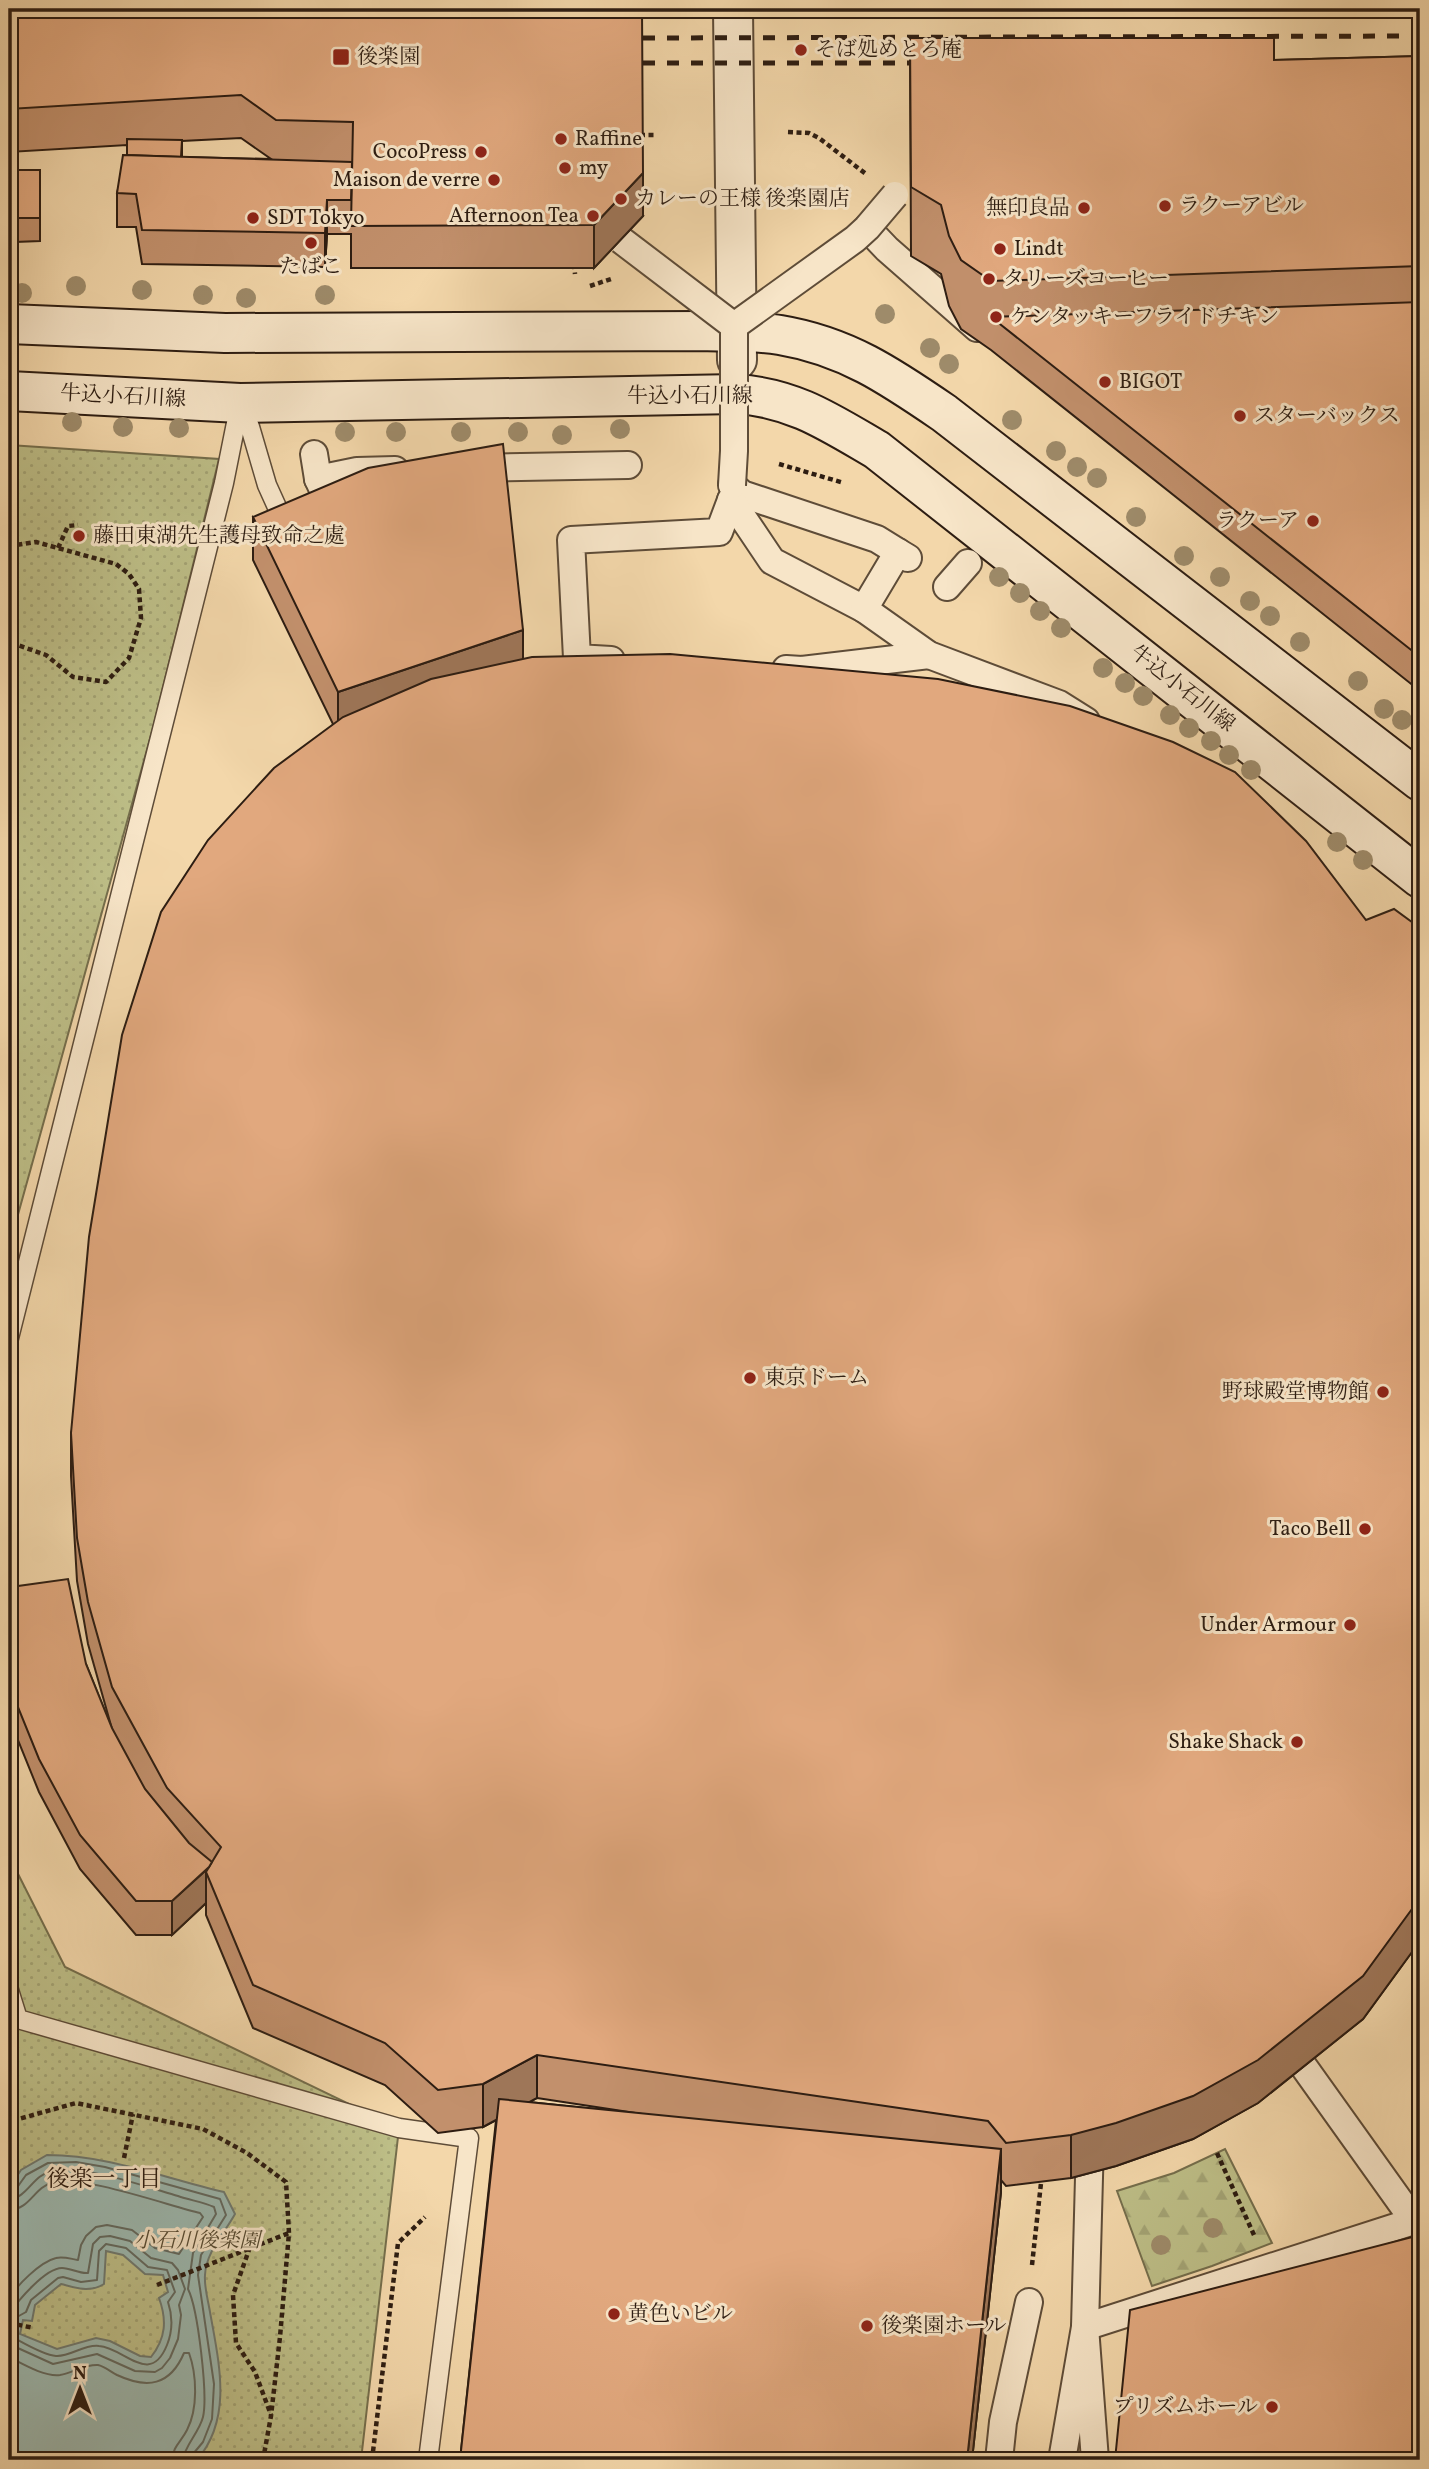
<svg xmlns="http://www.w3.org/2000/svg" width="1429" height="2469" font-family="Vollkorn,'Noto Serif JP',serif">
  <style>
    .forest { fill: url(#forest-firs); stroke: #756e4c; stroke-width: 2 }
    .park { fill: url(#park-dots); stroke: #756e4c; stroke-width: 2 }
    .water { fill: #9cb8af; stroke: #707a70; stroke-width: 2; fill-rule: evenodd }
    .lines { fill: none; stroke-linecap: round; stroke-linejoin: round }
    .shore { stroke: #646a60; stroke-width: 2 }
    .service-casing { stroke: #5e4c38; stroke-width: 21 }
    .pedestrian-casing { stroke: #5e4c38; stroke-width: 30 }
    .tertiary-casing { stroke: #5e4c38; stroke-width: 42 }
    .secondary-casing { stroke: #2d1d12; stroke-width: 42 }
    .path { stroke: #2d1d12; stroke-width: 4.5; stroke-dasharray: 5 3.5; stroke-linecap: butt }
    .service { stroke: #f7e5c8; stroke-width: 18 }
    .pedestrian { stroke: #f7e5c8; stroke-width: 26 }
    .tertiary { stroke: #f7e5c8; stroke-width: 38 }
    .secondary { stroke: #f7e5c8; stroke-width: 38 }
    .rail { stroke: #2d1d12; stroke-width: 5; stroke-dasharray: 12 12; stroke-linecap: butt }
    .pedestrian-bridge-casing { stroke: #5e4c38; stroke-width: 30; stroke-linecap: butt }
    .pedestrian-bridge { stroke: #f7e5c8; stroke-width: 26 }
    .tree { fill: #9e8b6a }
    .wall { fill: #c2906c; stroke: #2d1d12; stroke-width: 2; fill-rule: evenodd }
    .shaded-wall { fill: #9e7658; stroke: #2d1d12; stroke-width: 2 }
    .building { fill: #e1a87e; stroke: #2d1d12; stroke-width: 2 }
    .poi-dot { fill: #8f2418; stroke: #f7e5c8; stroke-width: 2.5 }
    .labels { text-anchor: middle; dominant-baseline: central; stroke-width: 6; stroke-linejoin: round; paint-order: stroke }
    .poi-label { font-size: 21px; fill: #2d1d12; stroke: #f7e5c8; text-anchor: start }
    .street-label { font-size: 21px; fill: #2d1d12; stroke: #f7e5c8 }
    .park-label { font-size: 21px; font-style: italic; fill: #584d35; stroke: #f7e5c8 }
    .neighbourhood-label { font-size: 23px; fill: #2d1d12; stroke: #f7e5c8 }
  </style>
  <defs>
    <pattern id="forest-firs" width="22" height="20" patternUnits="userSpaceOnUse" patternTransform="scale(1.75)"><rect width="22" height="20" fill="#bdbe87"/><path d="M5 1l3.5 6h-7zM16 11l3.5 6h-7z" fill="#a3a374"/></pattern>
    <pattern id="park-dots" width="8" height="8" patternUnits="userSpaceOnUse" patternTransform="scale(1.75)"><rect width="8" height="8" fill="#bdbe87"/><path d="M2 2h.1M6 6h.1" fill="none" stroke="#a3a374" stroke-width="1.8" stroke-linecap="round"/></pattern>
  </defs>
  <rect width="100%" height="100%" fill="#f3d7aa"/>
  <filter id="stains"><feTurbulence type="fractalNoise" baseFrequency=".00286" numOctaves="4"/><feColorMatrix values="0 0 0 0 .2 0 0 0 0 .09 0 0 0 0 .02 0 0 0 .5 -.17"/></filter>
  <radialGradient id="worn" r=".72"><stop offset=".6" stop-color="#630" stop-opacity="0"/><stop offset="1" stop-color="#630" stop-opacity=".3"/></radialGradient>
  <polygon class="forest" points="1225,2149 1272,2243 1212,2266 1152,2286 1117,2191 1174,2173"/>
  <g class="park">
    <polygon points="9,445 219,459 153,728 9,1247"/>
    <polygon points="9,1856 65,1967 399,2128 361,2460 9,2460"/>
  </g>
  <path class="water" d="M47 2155C108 2155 164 2178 224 2192L235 2214C224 2234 206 2252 205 2275 204 2287 208 2300 210 2312 219 2363 233 2418 197 2460H40L9 2448V2188L21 2170ZM106 2251 123 2255 145 2274 163 2275 168 2292 159 2298C167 2320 166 2338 151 2357L140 2356 110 2341 96 2338 57 2349 20 2334 23 2320 32 2321 35 2305 61 2284C77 2288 89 2293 104 2284Z"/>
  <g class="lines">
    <g class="shore">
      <polyline points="9,2191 16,2189 26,2175 48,2163 76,2162 105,2167 220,2199 226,2215 201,2255 198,2275 214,2384 212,2419 203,2442 193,2454 192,2460"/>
      <path d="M9 2199C28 2198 32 2175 52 2171 82 2164 147 2187 178 2196 189 2200 203 2202 214 2207L216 2214 193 2253 188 2289C198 2309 208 2395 203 2417 199 2433 184 2446 183 2460"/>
      <path d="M9 2210C31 2209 33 2188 53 2182 79 2174 170 2206 200 2213L203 2217 179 2254 155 2248 132 2230 107 2225 96 2227 86 2236 81 2245 78 2260C71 2259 63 2256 56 2258 40 2262 16 2286 9 2299"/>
      <path d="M106 2244 126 2248 148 2267 167 2270 175 2292 168 2302C173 2317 173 2330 167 2345 150 2387 125 2348 99 2346 84 2344 70 2357 56 2356 44 2355 27 2345 16 2339L13 2332 17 2317 26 2312 31 2300 58 2278 63 2277 81 2282 97 2280 99 2251Z"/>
      <path d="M9 2314C17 2302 45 2268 62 2268 71 2268 79 2274 88 2273L93 2244 100 2237 110 2236 130 2241 151 2258 172 2263 178 2270 185 2289 179 2305 181 2315 178 2339 170 2358 162 2368 155 2372 135 2371 97 2354 53 2364 9 2344"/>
      <path d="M9 2357C23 2364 44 2377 60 2375 73 2373 85 2364 98 2365 104 2366 111 2372 117 2375 147 2389 170 2386 184 2353H189C197 2375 198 2409 187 2430 181 2442 173 2446 172 2460"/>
    </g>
    <defs>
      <g id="service">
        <polyline points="240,403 250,427 267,485 286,527"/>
        <polyline points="9,1338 224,483 240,403"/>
        <polyline points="9,1990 18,2019 399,2128 469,2138 428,2460"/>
      </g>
      <g id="pedestrian">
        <polyline points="867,228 887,249 977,328"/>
        <polyline points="314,454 318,479 325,494"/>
        <polyline points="472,468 628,465"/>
        <polyline points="318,479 357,471 395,470"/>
        <polyline points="732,485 742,494 877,539 898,552"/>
        <polyline points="731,500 772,561 864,609 929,655 1059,704 1086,721"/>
        <polyline points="947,587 968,563"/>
        <polyline points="864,609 898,552 908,558"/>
        <polyline points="611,660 577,658 571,540 719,532 731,500"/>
        <polyline points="786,669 802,670 929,655"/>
        <polyline points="1090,2140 1085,2327 1095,2460"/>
        <polyline points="999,2460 1003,2422 1029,2302"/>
        <polyline points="1062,2460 1085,2327 1414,2221 1284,2039"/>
      </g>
      <polyline id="tertiary" points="733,9 737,360"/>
      <g id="secondary">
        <path d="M9 324 225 333 704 331C729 332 755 331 780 335 846 346 890 376 944 413L1420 781"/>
        <path d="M9 391 240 403 737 394C794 398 829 422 877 450L1420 878"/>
      </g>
    </defs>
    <use href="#service" class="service-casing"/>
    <use href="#pedestrian" class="pedestrian-casing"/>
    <use href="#tertiary" class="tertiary-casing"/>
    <use href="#secondary" class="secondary-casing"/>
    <g class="path">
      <polyline points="788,132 809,133 819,138 866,174"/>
      <polyline points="640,135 656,135"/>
      <polyline points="574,264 575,274"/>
      <polyline points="590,286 611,279"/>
      <polyline points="779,464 844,483"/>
      <polyline points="9,546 36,542 116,564 129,574 139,589 141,618 129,658 106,682 73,677 46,655 9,642"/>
      <polyline points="58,548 68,526 78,525"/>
      <polyline points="9,2129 15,2120 76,2103 203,2129 247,2153 286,2182 289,2233 280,2337 271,2416 263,2460"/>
      <polyline points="1217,2153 1254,2235"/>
      <polyline points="124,2158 133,2114"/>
      <polyline points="250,2247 233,2295 236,2343 255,2372 271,2415"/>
      <polyline points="1032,2265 1041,2183"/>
      <polyline points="157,2285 289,2233"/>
      <polyline points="9,2323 34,2328"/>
      <polyline points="372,2460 398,2243 425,2217"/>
    </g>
    <use href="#service" class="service"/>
    <use href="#pedestrian" class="pedestrian"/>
    <use href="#tertiary" class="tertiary"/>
    <use href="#secondary" class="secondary"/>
    <g class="rail">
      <polyline points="643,38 1420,36"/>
      <polyline points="643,63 930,63"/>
    </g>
    <defs>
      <g id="pedestrian-bridge">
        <polyline points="621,240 734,326 734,451 732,485"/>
        <polyline points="734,326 855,239 867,228 895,195"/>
      </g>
    </defs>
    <use href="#pedestrian-bridge" class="pedestrian-bridge-casing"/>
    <use href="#pedestrian-bridge" class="pedestrian-bridge"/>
  </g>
  <g class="tree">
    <circle cx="76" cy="286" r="10"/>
    <circle cx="142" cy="290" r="10"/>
    <circle cx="22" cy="293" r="10"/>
    <circle cx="203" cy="295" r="10"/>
    <circle cx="325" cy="295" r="10"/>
    <circle cx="246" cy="298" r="10"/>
    <circle cx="885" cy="314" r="10"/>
    <circle cx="930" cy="348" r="10"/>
    <circle cx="949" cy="364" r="10"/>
    <circle cx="1012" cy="420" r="10"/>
    <circle cx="72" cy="422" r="10"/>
    <circle cx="123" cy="427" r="10"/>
    <circle cx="179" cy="428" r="10"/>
    <circle cx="620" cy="429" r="10"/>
    <circle cx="345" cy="432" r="10"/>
    <circle cx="396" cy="432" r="10"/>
    <circle cx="461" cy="432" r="10"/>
    <circle cx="518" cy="432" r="10"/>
    <circle cx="562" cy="435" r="10"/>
    <circle cx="1056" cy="451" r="10"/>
    <circle cx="1077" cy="467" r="10"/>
    <circle cx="1097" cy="478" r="10"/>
    <circle cx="1136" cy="517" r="10"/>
    <circle cx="1184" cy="556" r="10"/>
    <circle cx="999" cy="577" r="10"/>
    <circle cx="1220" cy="577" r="10"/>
    <circle cx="1020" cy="593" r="10"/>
    <circle cx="1250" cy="601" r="10"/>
    <circle cx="1040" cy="611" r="10"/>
    <circle cx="1270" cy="616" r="10"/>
    <circle cx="1061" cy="628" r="10"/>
    <circle cx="1300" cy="642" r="10"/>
    <circle cx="1103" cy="668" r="10"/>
    <circle cx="1358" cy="681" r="10"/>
    <circle cx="1125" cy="683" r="10"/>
    <circle cx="1143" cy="696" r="10"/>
    <circle cx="1384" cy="709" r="10"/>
    <circle cx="1170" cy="715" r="10"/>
    <circle cx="1402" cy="720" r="10"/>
    <circle cx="1189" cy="728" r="10"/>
    <circle cx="1211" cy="741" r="10"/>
    <circle cx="1229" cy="755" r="10"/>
    <circle cx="1251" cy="770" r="10"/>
    <circle cx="1337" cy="842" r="10"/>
    <circle cx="1363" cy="860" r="10"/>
    <circle cx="1213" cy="2228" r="10"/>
    <circle cx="1161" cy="2245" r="10"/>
  </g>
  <g class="wall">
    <path d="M9 9 643 216 594 268H351V234H327L325 267 142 264 136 227H117V193L127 155V145L9 152ZM241 138 271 159 182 157V141Z"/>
    <polygon points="910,38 1274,60 1420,56 1420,691 991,350 961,329 949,306 941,274 911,256"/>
    <polygon points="9,160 40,218 40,241 15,242 15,251 9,251"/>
    <path d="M253 517 523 659 1366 920 1420 928V1941L1363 2019 1258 2103 1193 2139 1116 2166 1071 2178 1006 2186 1001 2180V2192L972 2460H460L496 2120 483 2127 438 2133 385 2085 253 2028 206 1915V1903L172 1935H136L80 1869 39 1792 11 1723 9 1713V1591L86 1664 112 1729 88 1644 77 1581 71 1476V1433L333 724 253 560ZM537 2098 642 2114 529 2102Z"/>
  </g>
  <g class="shaded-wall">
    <polygon points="643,173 643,216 594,268 594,225"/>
    <polygon points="327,200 327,234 325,267 325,233"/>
    <polygon points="523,630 523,673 338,734 338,692"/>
    <polygon points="214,1863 206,1872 206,1903 172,1935 172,1901"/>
    <polygon points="1420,1898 1420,1941 1363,2019 1258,2103 1193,2139 1116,2166 1071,2178 1071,2135"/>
    <polygon points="537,2055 537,2098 483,2127 483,2084"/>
    <polygon points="1001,2149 1001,2192 972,2460 967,2460"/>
  </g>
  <g class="building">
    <polygon points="9,9 642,9 643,173 594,225 351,226 353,122 276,120 241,95 9,109"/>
    <polygon points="910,38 1274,38 1274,60 1420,56 1420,266 991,281 961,260 949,236 941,205 911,187"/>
    <polygon points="127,139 182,140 181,157 127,155"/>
    <polygon points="123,155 352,162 351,200 327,200 325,233 142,230 136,194 117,193"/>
    <polygon points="9,160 14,160 14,170 40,170 40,218 15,218 15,228 9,228"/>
    <polygon points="1420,302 1420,657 991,317"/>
    <polygon points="503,444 523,630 338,692 253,517 368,468"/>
    <polygon points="670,654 938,679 1070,706 1173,742 1235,772 1306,841 1366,920 1394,909 1420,928 1420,1898 1363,1976 1258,2060 1193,2096 1116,2123 1071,2135 1006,2143 988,2121 537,2055 483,2084 438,2090 385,2043 253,1985 206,1872 221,1847 167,1788 112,1687 88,1602 83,1573 77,1538 71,1433 89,1237 122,1035 161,912 208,840 274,768 343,717 431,679 532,657"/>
    <polygon points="68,1579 86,1664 112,1728 145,1789 189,1843 212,1862 209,1867 172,1901 136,1901 80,1835 39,1759 11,1690 9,1679 9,1591 11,1587"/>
    <polygon points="499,2099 1001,2149 967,2460 460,2460"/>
    <polygon points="1420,2235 1420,2460 1115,2460 1130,2310"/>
  </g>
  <g class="poi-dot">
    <circle cx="801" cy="50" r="7"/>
    <rect x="332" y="48" width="18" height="18" rx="3.5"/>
    <circle cx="561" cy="139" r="7"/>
    <circle cx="481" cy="152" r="7"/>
    <circle cx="565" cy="168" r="7"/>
    <circle cx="494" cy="180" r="7"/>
    <circle cx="621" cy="199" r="7"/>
    <circle cx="1165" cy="206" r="7"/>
    <circle cx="1084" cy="208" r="7"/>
    <circle cx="593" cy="216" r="7"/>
    <circle cx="253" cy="218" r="7"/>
    <circle cx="311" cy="243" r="7"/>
    <circle cx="1000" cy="249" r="7"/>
    <circle cx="989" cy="279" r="7"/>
    <circle cx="996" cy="317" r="7"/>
    <circle cx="1105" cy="382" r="7"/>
    <circle cx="1240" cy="416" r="7"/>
    <circle cx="1313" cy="521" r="7"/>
    <circle cx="79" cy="536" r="7"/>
    <circle cx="750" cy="1378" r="7"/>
    <circle cx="1383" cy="1392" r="7"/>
    <circle cx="1365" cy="1529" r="7"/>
    <circle cx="1350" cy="1625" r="7"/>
    <circle cx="1297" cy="1742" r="7"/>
    <circle cx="614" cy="2314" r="7"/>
    <circle cx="867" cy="2326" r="7"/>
    <circle cx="1272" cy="2407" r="7"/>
  </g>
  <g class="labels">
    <g class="poi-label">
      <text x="815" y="50">そば処めとろ庵</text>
      <text x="357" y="57">後楽園</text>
      <text x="575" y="139">Raffine</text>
      <text x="467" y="152" text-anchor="end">CocoPress</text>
      <text x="579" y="168">my</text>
      <text x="480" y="180" text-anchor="end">Maison de verre</text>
      <text x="635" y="199">カレーの王様 後楽園店</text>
      <text x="1179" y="206">ラクーアビル</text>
      <text x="1070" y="208" text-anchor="end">無印良品</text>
      <text x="579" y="216" text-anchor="end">Afternoon Tea</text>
      <text x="267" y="218">SDT Tokyo</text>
      <text x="1014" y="249">Lindt</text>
      <text x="311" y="267" text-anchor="middle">たばこ</text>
      <text x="1003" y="279">タリーズコーヒー</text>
      <text x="1010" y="317">ケンタッキーフライドチキン</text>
      <text x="1119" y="382">BIGOT</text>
      <text x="1254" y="416">スターバックス</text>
      <text x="1299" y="521" text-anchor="end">ラクーア</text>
      <text x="93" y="536">藤田東湖先生護母致命之處</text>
      <text x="764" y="1378">東京ドーム</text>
      <text x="1369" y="1392" text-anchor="end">野球殿堂博物館</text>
      <text x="1351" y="1529" text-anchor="end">Taco Bell</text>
      <text x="1336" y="1625" text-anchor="end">Under Armour</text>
      <text x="1283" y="1742" text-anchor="end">Shake Shack</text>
      <text x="628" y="2314">黄色いビル</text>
      <text x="881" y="2326">後楽園ホール</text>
      <text x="1258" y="2407" text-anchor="end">プリズムホール</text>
    </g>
    <g class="street-label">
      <text x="690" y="396">牛込小石川線</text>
      <text transform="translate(123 397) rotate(3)">牛込小石川線</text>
      <text transform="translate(1182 689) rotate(38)">牛込小石川線</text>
    </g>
    <g class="park-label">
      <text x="197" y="2241">小石川後楽園</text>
    </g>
    <g class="neighbourhood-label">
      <text x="104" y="2180">後楽一丁目</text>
    </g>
  </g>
  <rect width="1429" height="2469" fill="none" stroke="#f3d7aa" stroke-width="35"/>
  <rect x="10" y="10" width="1408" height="2448" fill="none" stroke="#2d1d12" stroke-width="3.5"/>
  <rect x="18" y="18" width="1394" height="2434" fill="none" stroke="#2d1d12" stroke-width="2"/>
  <g transform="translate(80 2389)" stroke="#f7e5c8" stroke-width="5" paint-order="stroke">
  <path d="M0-5L12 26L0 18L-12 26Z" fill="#2d1d12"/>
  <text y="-10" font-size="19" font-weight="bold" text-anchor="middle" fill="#2d1d12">N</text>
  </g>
  <rect width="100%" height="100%" filter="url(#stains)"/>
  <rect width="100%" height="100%" fill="url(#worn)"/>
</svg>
